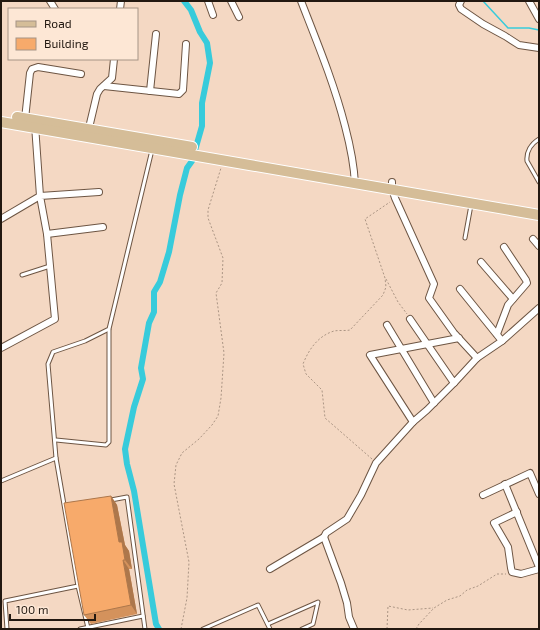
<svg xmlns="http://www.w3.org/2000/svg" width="540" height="630" font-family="'Exo 2',sans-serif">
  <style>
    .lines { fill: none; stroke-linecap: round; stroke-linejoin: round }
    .stream { stroke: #37cbdb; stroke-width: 1.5 }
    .canal { stroke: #37cbdb; stroke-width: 6 }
    .service-casing { stroke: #6d5543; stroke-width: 5 }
    .minor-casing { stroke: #6d5543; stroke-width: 8 }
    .primary-casing { stroke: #fff; stroke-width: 12 }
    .path { stroke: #ab9584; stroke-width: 1; stroke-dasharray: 2 2; stroke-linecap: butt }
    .service { stroke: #fff; stroke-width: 3 }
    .minor { stroke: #fff; stroke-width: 6 }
    .primary { stroke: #d5bd98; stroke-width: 10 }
    .wall { fill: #d4925c }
    .shaded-wall { fill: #ad774b }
    .building { fill: #f7aa6b; stroke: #ad774b }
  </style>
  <rect width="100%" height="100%" fill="#f4d8c3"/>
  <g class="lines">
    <polyline class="stream" points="483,1 508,28 529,28 539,30"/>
    <polyline class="canal" points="159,629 156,624 134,491 127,464 125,449 134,407 143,379 141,368 149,323 154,312 154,292 160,282 169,252 180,195 187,168 192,161 202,126 202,103 210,63 207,43 200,32 191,10 184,1"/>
    <defs>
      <g id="service">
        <path d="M539 139C531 144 526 152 527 161L539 182"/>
        <polyline points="465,238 471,205"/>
        <polyline points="22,275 50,266"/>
        <polyline points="56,440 106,445 109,442 109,330"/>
        <polyline points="1,481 56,458 48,364 53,352 85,341 109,329 152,150"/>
        <polyline points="111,500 127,497 145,629"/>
        <polyline points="78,586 88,628"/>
        <polyline points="268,624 318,602 313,624 302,629"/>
        <polyline points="7,629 5,601 78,586 56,458"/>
        <polyline points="80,629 143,616"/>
        <polyline points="203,629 258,605 270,629"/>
      </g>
      <g id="minor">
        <polyline points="50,1 55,9"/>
        <polyline points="208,1 213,15"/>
        <polyline points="231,1 239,17"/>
        <path d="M301 1C317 42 334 83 345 126 350 145 354 164 355 184"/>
        <polyline points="461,1 459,5 461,9 483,24 505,36 519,45 539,48"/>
        <polyline points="529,1 539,19"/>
        <polyline points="120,9 121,1"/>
        <polyline points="104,86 179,94 183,90 186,44"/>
        <polyline points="150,91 156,34"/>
        <polyline points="25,119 30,73 32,69 38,67 81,74"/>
        <polyline points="88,132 97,94 100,89 112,78 114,59"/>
        <polyline points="392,182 392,189 395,198 434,284 429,298 454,333 477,358"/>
        <polyline points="1,219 40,196 35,125"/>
        <polyline points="47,234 103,227"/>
        <polyline points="533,239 539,246"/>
        <polyline points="481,262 513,299"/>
        <polyline points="460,289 502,341 539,308"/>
        <polyline points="410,319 454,383 477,358 502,341"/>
        <polyline points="387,325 434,403"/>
        <polyline points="497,334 508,305 527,283 526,280 504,247"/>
        <polyline points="1,348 55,319 47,234 40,196 99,192"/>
        <polyline points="454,383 427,410 413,422 370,355 459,338"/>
        <polyline points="505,484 539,567"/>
        <polyline points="483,495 530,473 539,494"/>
        <polyline points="517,512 494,523 508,547 511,568 512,572 521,574 539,569"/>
        <polyline points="324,537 341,583 347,603 349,617 354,629"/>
        <polyline points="270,569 324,537 326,533 347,519 361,495 376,463 413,422"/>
      </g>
      <g id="primary">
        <polyline points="17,117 192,147"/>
        <polyline points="1,122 539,215"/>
      </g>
    </defs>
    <use href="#service" class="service-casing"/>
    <use href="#minor" class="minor-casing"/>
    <use href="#primary" class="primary-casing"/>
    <g class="path">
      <polyline points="386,279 398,302 407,314"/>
      <path d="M372 459 325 418 322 390 306 374 303 364C309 349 318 336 334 331 339 330 345 331 350 330L383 295 386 287 385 278 365 219 390 202"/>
      <polyline points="181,629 187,598 189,562 174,484 176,465 182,453 199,439 212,425 218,416 221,398 224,353 216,293 222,283 223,258 208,218 208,210 221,168"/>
      <polyline points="387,629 388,606 408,610 433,608"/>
      <polyline points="416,629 419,624 434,608 447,600 460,596 467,590 478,586 497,574 506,574"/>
    </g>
    <use href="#service" class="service"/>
    <use href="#minor" class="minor"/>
    <use href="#primary" class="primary"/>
  </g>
  <polygon class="wall" points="111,496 117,505 125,545 129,551 132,569 129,569 137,614 91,624 84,615"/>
  <g class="shaded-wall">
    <polygon points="111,496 117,505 125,545 129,551 132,569 125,560 119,542"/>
    <polygon points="123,560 129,569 137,614 131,605"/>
  </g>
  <polygon class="building" points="111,496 119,542 122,542 125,560 123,560 131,605 84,615 64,503"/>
  <rect width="540" height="630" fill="none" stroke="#221810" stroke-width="4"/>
  <rect x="8" y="8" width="130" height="52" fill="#fde7d5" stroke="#a59486"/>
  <rect x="16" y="21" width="20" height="6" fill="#d5bd98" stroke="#a59486"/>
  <text x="44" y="28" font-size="12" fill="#221810">Road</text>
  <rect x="16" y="38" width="20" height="12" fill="#f7aa6b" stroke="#a59486"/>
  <text x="44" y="48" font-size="12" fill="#221810">Building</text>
  <path d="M10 614v6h85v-6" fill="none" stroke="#221810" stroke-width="2"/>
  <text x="16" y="614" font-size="12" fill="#221810" stroke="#fde7d5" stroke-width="3" paint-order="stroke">100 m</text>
</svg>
